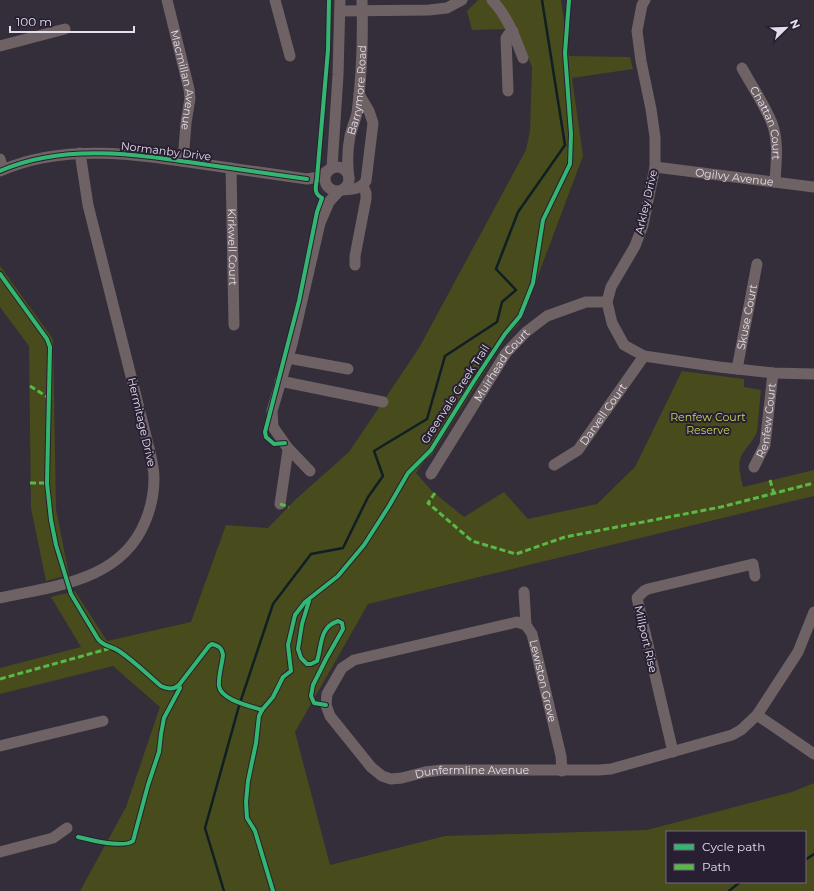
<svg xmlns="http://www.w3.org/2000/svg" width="814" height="891" font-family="Montserrat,sans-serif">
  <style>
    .green { fill: #484b1c; fill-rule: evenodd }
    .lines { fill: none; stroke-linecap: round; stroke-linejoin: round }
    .stream { stroke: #101f23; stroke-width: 2.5 }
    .minor { stroke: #6f6265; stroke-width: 11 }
    .quiet { stroke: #58b947; stroke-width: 3; stroke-dasharray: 6 3; stroke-linecap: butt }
    .cycleway-casing { stroke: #281f33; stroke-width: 6 }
    .cycleway { stroke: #33b770; stroke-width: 4 }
    .labels { text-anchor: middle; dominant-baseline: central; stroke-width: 4; stroke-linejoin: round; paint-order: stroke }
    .street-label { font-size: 11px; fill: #e3deeb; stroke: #281f33 }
    .park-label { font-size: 11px; fill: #c9d658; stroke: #281f33 }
  </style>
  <rect width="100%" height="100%" fill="#332e39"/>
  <g class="green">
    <polygon points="478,0 487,0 507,29 472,30 467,11"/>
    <path d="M498 0H561L569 56 630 57 633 69 572 78 583 156 524 313 518 325 508 335 432 455 425 460 416 473 432 491 464 517 504 492 528 519 597 504 635 467 682 371 744 379V387L761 390 757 432C753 442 743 450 740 459 738 468 741 478 743 487L814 470V496L368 604 295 732 330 865 445 836 647 830 792 792 814 783V891H80L126 807 160 707 113 666 0 694V668L81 647 51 597 75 591 107 641 191 622 226 525 268 528 295 500 349 452 419 348 526 150 530 131 532 67 517 28ZM667 832H805V882H667Z"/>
    <polygon points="0,266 53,339 56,509 69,575 46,581 31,508 29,346 0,307"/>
  </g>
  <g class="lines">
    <g class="stream">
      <polyline points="805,860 814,854"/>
      <polyline points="224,891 205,828 239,706 273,604 311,554 343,548 368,497 383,476 374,451 427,419 445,356 497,322 502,302 516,290 496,269 518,212 565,145 542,0"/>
      <polyline points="729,891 740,882"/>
    </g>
    <g class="minor">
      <path id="s1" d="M167 0 189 89 190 98 186 123 183 161"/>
      <polyline points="275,0 290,56"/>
      <path d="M492 0C508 17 515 37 523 58"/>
      <polyline points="645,0 642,5 637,31 641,61 651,109 655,137 655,167 643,225 635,246 611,287 607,302 612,323 624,345 644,356 719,367 773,373 814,374"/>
      <polyline points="340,11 429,10 447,8 462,0"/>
      <polyline points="0,46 65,29"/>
      <path id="s2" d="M742 68C752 86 764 104 772 123 779 142 776 163 775 182"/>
      <polyline points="508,91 506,38 508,35 513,31"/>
      <polyline points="0,159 3,169"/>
      <path id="s3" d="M655 167 814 187"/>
      <circle cx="337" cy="179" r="12"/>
      <path id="s4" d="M231 168 234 325"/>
      <polyline points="332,168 338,75 340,0"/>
      <path d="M0 171C63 143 136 154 202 164 237 169 272 174 307 179L319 177 330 169"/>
      <path id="s5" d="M349 179C347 164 347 151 350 136 352 128 355 121 357 113 362 76 363 37 362 0"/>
      <path d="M343 190C352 189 360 190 366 181L373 123 369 111 359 94"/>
      <polyline points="355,265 355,256 366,199 366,193 363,186"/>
      <polyline points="288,358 348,369"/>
      <path id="s6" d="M737 369 757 264"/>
      <polyline points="280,381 383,402"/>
      <polyline points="287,447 310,471"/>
      <path id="s7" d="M554 465 578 450 644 356"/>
      <path id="s8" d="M754 467 765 445 773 373"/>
      <path id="s9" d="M431 474 506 353 526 332 547 316 586 302H607"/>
      <polyline points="280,504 288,450 287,447 273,427 272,411 292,344 320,223 329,202 339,191"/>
      <path id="s10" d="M524 592 526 625 532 634 561 756 562 771"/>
      <path d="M0 598C54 586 121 581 145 522 151 508 154 493 154 478 154 468 151 457 149 448L88 205 80 153"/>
      <path id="s11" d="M526 625 517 622 354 660 342 668 327 694 326 705 330 716 371 767 382 776 391 779 402 778 425 772 442 770H599L611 769 732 735 741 730 757 715 798 652 814 612"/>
      <polyline points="757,715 814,754"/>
      <polyline points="0,746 103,721"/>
      <polyline points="673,752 637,598 644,591 648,589 753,564 755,576"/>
      <polyline points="0,852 53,838 67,828"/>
    </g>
    <g class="quiet">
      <polyline points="30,386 49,398"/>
      <polyline points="770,480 774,494"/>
      <polyline points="30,483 47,483"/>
      <polyline points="435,493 428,503 472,541 516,554 565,537 721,507 814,483"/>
      <polyline points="280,504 289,507"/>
      <polyline points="0,679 111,648"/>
    </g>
    <defs>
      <g id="cycleway">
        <path d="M0 171C63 143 136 154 202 164 237 169 272 174 307 179"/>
        <path d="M0 274 47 339 50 347 47 483 51 520 56 545 71 594 98 639C104 647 112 646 119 651 134 661 148 675 161 686 168 689 173 690 179 685L209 646 212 644C219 646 222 648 223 655 222 665 218 677 219 686 221 700 250 706 262 710"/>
        <path d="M285 443 274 444 266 437 265 432 299 301 317 212 322 198C313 193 316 187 317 178L328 50 329 0"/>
        <path d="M309 601 302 624 298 649 301 658 307 664H311L317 661C322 646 319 627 338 621L342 623 343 629 326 659 313 685 311 696 314 703 326 705"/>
        <path d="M78 837C90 840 124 848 133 841L148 785 159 752 161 734 164 718 180 688 179 685"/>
        <polyline points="273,891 255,831 247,818 246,802 248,781 256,743 259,716 262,710 273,697 283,677 291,671 288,645 295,615 305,602 338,576 364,545 389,506 408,473 431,450 474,381 505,334 520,316 533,283 543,220 570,164 571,134 565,53 569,0"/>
      </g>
    </defs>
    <use href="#cycleway" class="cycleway-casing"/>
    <use href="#cycleway" class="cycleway"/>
  </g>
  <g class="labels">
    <g class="street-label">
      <text stroke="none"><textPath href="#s1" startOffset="82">Macmillan Avenue</textPath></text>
      <text stroke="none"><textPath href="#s5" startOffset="90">Barrymore Road</textPath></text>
      <text stroke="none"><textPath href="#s2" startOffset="61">Chattan Court</textPath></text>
      <text transform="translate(166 151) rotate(7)">Normanby Drive</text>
      <text stroke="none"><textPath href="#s3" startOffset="80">Ogilvy Avenue</textPath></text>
      <text transform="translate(646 202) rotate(-77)">Arkley Drive</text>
      <text stroke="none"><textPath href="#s4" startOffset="79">Kirkwell Court</textPath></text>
      <text stroke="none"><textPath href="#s6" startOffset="53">Skuse Court</textPath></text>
      <text stroke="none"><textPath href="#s9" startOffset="130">Muirhead Court</textPath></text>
      <text transform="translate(455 394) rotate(-57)">Greenvale Creek Trail</text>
      <text stroke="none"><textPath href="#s7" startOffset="72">Darvell Court</textPath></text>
      <text stroke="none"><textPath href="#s8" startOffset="49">Renfew Court</textPath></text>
      <text transform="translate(142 422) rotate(77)">Hermitage Drive</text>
      <text transform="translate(646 639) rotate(77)">Millport Rise</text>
      <text stroke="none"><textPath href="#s10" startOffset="92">Lewiston Grove</textPath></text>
      <text stroke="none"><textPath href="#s11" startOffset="415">Dunfermline Avenue</textPath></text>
    </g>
    <g class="park-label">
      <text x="708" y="417">Renfew Court<tspan x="708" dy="13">Reserve</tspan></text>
    </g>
  </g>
  <rect x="666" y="831" width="140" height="52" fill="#281f33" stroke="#736b7d"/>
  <rect x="674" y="844" width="20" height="6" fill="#33b770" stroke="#736b7d"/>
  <text x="702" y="851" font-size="12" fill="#e3deeb">Cycle path</text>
  <rect x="674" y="864" width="20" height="6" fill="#58b947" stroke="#736b7d"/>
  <text x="702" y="871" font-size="12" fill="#e3deeb">Path</text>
  <g transform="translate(786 28) rotate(67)" stroke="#281f33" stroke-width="3" paint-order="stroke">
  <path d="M0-3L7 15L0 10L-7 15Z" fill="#e3deeb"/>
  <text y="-6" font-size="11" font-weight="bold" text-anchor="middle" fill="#e3deeb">N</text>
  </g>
  <path d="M10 26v6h124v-6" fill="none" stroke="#e3deeb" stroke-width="2"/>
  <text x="16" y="26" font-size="12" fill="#e3deeb" stroke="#281f33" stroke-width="3" paint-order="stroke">100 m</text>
</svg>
